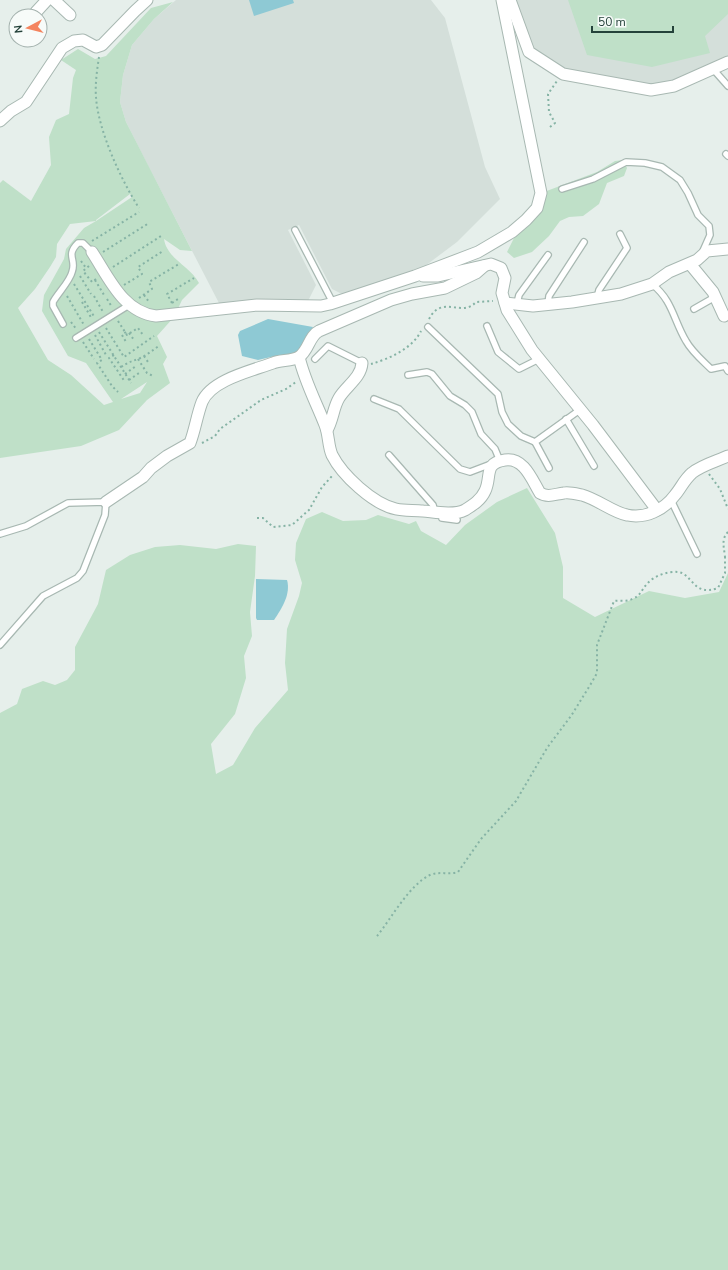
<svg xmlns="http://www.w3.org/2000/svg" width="728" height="1270" font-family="'Nunito Sans',sans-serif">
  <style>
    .built { fill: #d4dfda }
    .green { fill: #bfe0c8; fill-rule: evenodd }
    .water { fill: #8ec9d4 }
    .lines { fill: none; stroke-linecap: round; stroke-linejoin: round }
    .lane-casing { stroke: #a8b8b2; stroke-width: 8 }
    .street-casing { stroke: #a8b8b2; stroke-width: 13 }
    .path { stroke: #86b3a5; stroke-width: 2; stroke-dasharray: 2 3; stroke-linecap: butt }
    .lane { stroke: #fff; stroke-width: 5.5 }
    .street { stroke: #fff; stroke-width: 11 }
  </style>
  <rect width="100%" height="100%" fill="#e6efeb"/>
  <g class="built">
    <polygon points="176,0 431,0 445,18 485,167 500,199 457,242 421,269 342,294 332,289 299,225 288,230 316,285 307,303 221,307 140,150 126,122 120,102 123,75 132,45 154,19"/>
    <polygon points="513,0 728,0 728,59 667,83 650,85 565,69 532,49"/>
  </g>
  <g class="green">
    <polygon points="568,0 728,0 728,14 705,36 710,53 652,67 587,55"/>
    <path d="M173 2 154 19 132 45 123 75 120 102 126 122 192 251 180 250 164 239C167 259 190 266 199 283L182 300 174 317 157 336 167 357 163 364 170 383 147 400 119 430 81 446 0 458V183L3 180 31 201 51 165 49 137 56 120 69 114 73 78 76 70 61 60 78 49 95 59 106 56 151 8ZM130 194 132 197 96 221V220ZM96 221 84 228 66 249 64 259 44 295 42 311 68 356 86 363 113 402 104 405 71 375 48 360 18 308 35 289 50 267 56 257 57 244 70 224ZM147 382 140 393 121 399Z"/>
    <polygon points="623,160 627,168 624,176 607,183 599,204 583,216 569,217 560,221 549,236 532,252 514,258 507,252 514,238 531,223 542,209 544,192 597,172 615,161"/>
    <polygon points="527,488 555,533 563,567 563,598 595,617 649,591 685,598 719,592 728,573 728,1270 0,1270 0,713 17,704 22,689 43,681 55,685 67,680 75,670 75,647 98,604 106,570 130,555 155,547 180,545 216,549 238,544 256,546 255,576 250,612 252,636 244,656 246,678 235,714 211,744 216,774 233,765 255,728 288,690 285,663 287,629 299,596 302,583 295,560 296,543 306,519 322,512 343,521 366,520 378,515 409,524 416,521 421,531 446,545 465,525 497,502"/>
  </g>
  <g class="water">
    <polygon points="249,0 293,0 294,3 254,16"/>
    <polygon points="268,319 313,327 298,354 275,356 258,360 242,356 238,335 240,331"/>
    <path d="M256 579 287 580C291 594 282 608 274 620H257L256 618Z"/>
  </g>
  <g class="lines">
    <defs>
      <g id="lane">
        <polyline points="713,69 728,86"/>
        <polyline points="726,154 728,156"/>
        <polyline points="562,189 593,179 626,162 645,163 662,167 680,180 688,193 698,215 709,226 710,235 702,253"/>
        <polyline points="295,230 333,303"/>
        <path d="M652 284C673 301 673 319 686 341 692 352 703 361 711 369L725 366 728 371"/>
        <polyline points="597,298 599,290 627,248 620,234"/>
        <polyline points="517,303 519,295 548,255"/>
        <polyline points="548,304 549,296 584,242"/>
        <polyline points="694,309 715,297"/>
        <path d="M63 324 53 306V302C58 293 70 281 72 272 77 259 65 256 78 243H83L92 252"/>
        <polyline points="487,326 498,352 519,369 539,359"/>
        <polyline points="428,327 498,394 502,412 508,424 521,436 535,442"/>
        <polyline points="76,338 129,305"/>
        <polyline points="315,359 328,346 362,363"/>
        <polyline points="408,375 427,372 432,374 450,396 465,405 472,412 481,434 495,449 500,461"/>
        <polyline points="374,399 399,409 460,469 470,472 491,464"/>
        <polyline points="566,419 594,466"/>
        <polyline points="389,455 433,505 435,512"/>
        <polyline points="549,468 535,442 581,409"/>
        <polyline points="671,500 697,554"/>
        <polyline points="442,518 457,520"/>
        <polyline points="0,534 26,526 68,503 106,502 105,515 83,571 77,578 43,596 0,645"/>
      </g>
      <g id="street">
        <polyline points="54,0 70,15"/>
        <polyline points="510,0 529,52 563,74 651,90 674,86 728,62"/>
        <polyline points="36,12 47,0"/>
        <polyline points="0,121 11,111 26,102 62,48 74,41 83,40 96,47 102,45 135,11 147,0"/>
        <path d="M92 252C109 278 123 312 156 316L257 305 321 306 330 304 415 276 478 252 512 232 526 220 537 208 541 193 502 0"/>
        <polyline points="690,264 713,292 724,316"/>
        <polyline points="423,276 438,276 491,264 501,268 505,278 502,293 507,310 532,350 593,425 657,510"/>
        <polyline points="505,303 533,306 572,302 621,294 652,284 669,272 697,260 707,251 728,249"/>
        <path d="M299 357C305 382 316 402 325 425 329 435 328 446 332 455 342 475 373 504 396 509 404 511 414 510 423 511 435 512 454 516 465 510 473 505 481 500 485 491 492 477 483 463 505 460 524 457 532 480 540 493 548 498 555 494 564 493 569 492 577 494 582 495 597 499 614 513 627 515 645 519 664 510 675 495 681 488 684 480 692 473 702 465 717 461 728 456"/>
        <path d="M327 430C333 420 333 408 339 398 346 386 361 378 362 363"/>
        <path d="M106 502 143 477 151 468 167 456 190 443C195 430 197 415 202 402 211 380 251 371 273 363 280 360 292 361 299 357 309 350 309 336 319 331L391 300 412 294 445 288 476 273 484 266"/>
      </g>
    </defs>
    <use href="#lane" class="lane-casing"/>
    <use href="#street" class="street-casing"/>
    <g class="path">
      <path d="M99 57C97 70 95 84 96 97 98 130 121 180 139 208"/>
      <polyline points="550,127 555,123 549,112 548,94 557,81"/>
      <polyline points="92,241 139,212"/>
      <polyline points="103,252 149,223"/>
      <polyline points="81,261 86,268"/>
      <polyline points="89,266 83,271 92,282 96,279"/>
      <polyline points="113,267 161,236"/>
      <polyline points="80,276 91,294"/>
      <polyline points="95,280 104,295"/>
      <polyline points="74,284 95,318"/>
      <polyline points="124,285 142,274 138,267 163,251"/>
      <polyline points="144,295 149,302"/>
      <polyline points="67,296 84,325"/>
      <polyline points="94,296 103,312"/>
      <polyline points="139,298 152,289 149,282 179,264"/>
      <polyline points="107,299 112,307"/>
      <polyline points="82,302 92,319"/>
      <polyline points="172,303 167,294 194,278"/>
      <polyline points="172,303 178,299"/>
      <path d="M429 319C442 294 462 318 476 302L493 301"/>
      <polyline points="118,321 127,335 138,328 143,335"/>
      <polyline points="71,322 77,330"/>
      <polyline points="106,328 124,357 154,336"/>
      <polyline points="99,332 131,383"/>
      <polyline points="126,332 122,335 126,342"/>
      <polyline points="129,333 134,340"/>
      <polyline points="95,335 106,355"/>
      <polyline points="89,339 102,360 97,363 112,386 118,392"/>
      <polyline points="83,342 94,359"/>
      <polyline points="114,355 109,358 125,382"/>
      <polyline points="144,356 148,362"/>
      <polyline points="138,359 147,373 153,376"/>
      <path d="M371 364C389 359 413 348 421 331"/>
      <path d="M121 367C129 362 130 362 138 359 146 356 153 350 160 345"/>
      <polyline points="125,374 136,366"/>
      <polyline points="129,380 139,373"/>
      <polyline points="202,443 215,436 220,429 261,400 286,389 296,382"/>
      <polyline points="709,474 720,489 728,509"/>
      <polyline points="257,518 263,518 273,527 292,525 309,510 322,487 333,475"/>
      <path d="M728 532C721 539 724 547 725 557L728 558"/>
      <path d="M377 936C391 919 409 885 430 875 439 871 449 875 458 872L481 839 516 801 547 748 571 716 592 682 597 673V645L614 601C620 600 627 602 632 599 641 596 641 590 647 584 653 576 668 571 678 572 693 574 693 597 718 588L725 573V557"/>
    </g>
    <use href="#lane" class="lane"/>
    <use href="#street" class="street"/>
  </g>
  <g transform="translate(28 28) rotate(263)"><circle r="19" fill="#f7fbf9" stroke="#a3b1ad"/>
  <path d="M0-3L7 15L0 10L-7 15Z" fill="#f4845f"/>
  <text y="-6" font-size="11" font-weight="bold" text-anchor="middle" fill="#24423a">N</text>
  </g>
  <path d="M592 26v6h81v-6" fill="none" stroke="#24423a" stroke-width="2"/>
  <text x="598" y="26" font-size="12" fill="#24423a" stroke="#f7fbf9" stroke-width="3" paint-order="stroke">50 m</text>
</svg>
